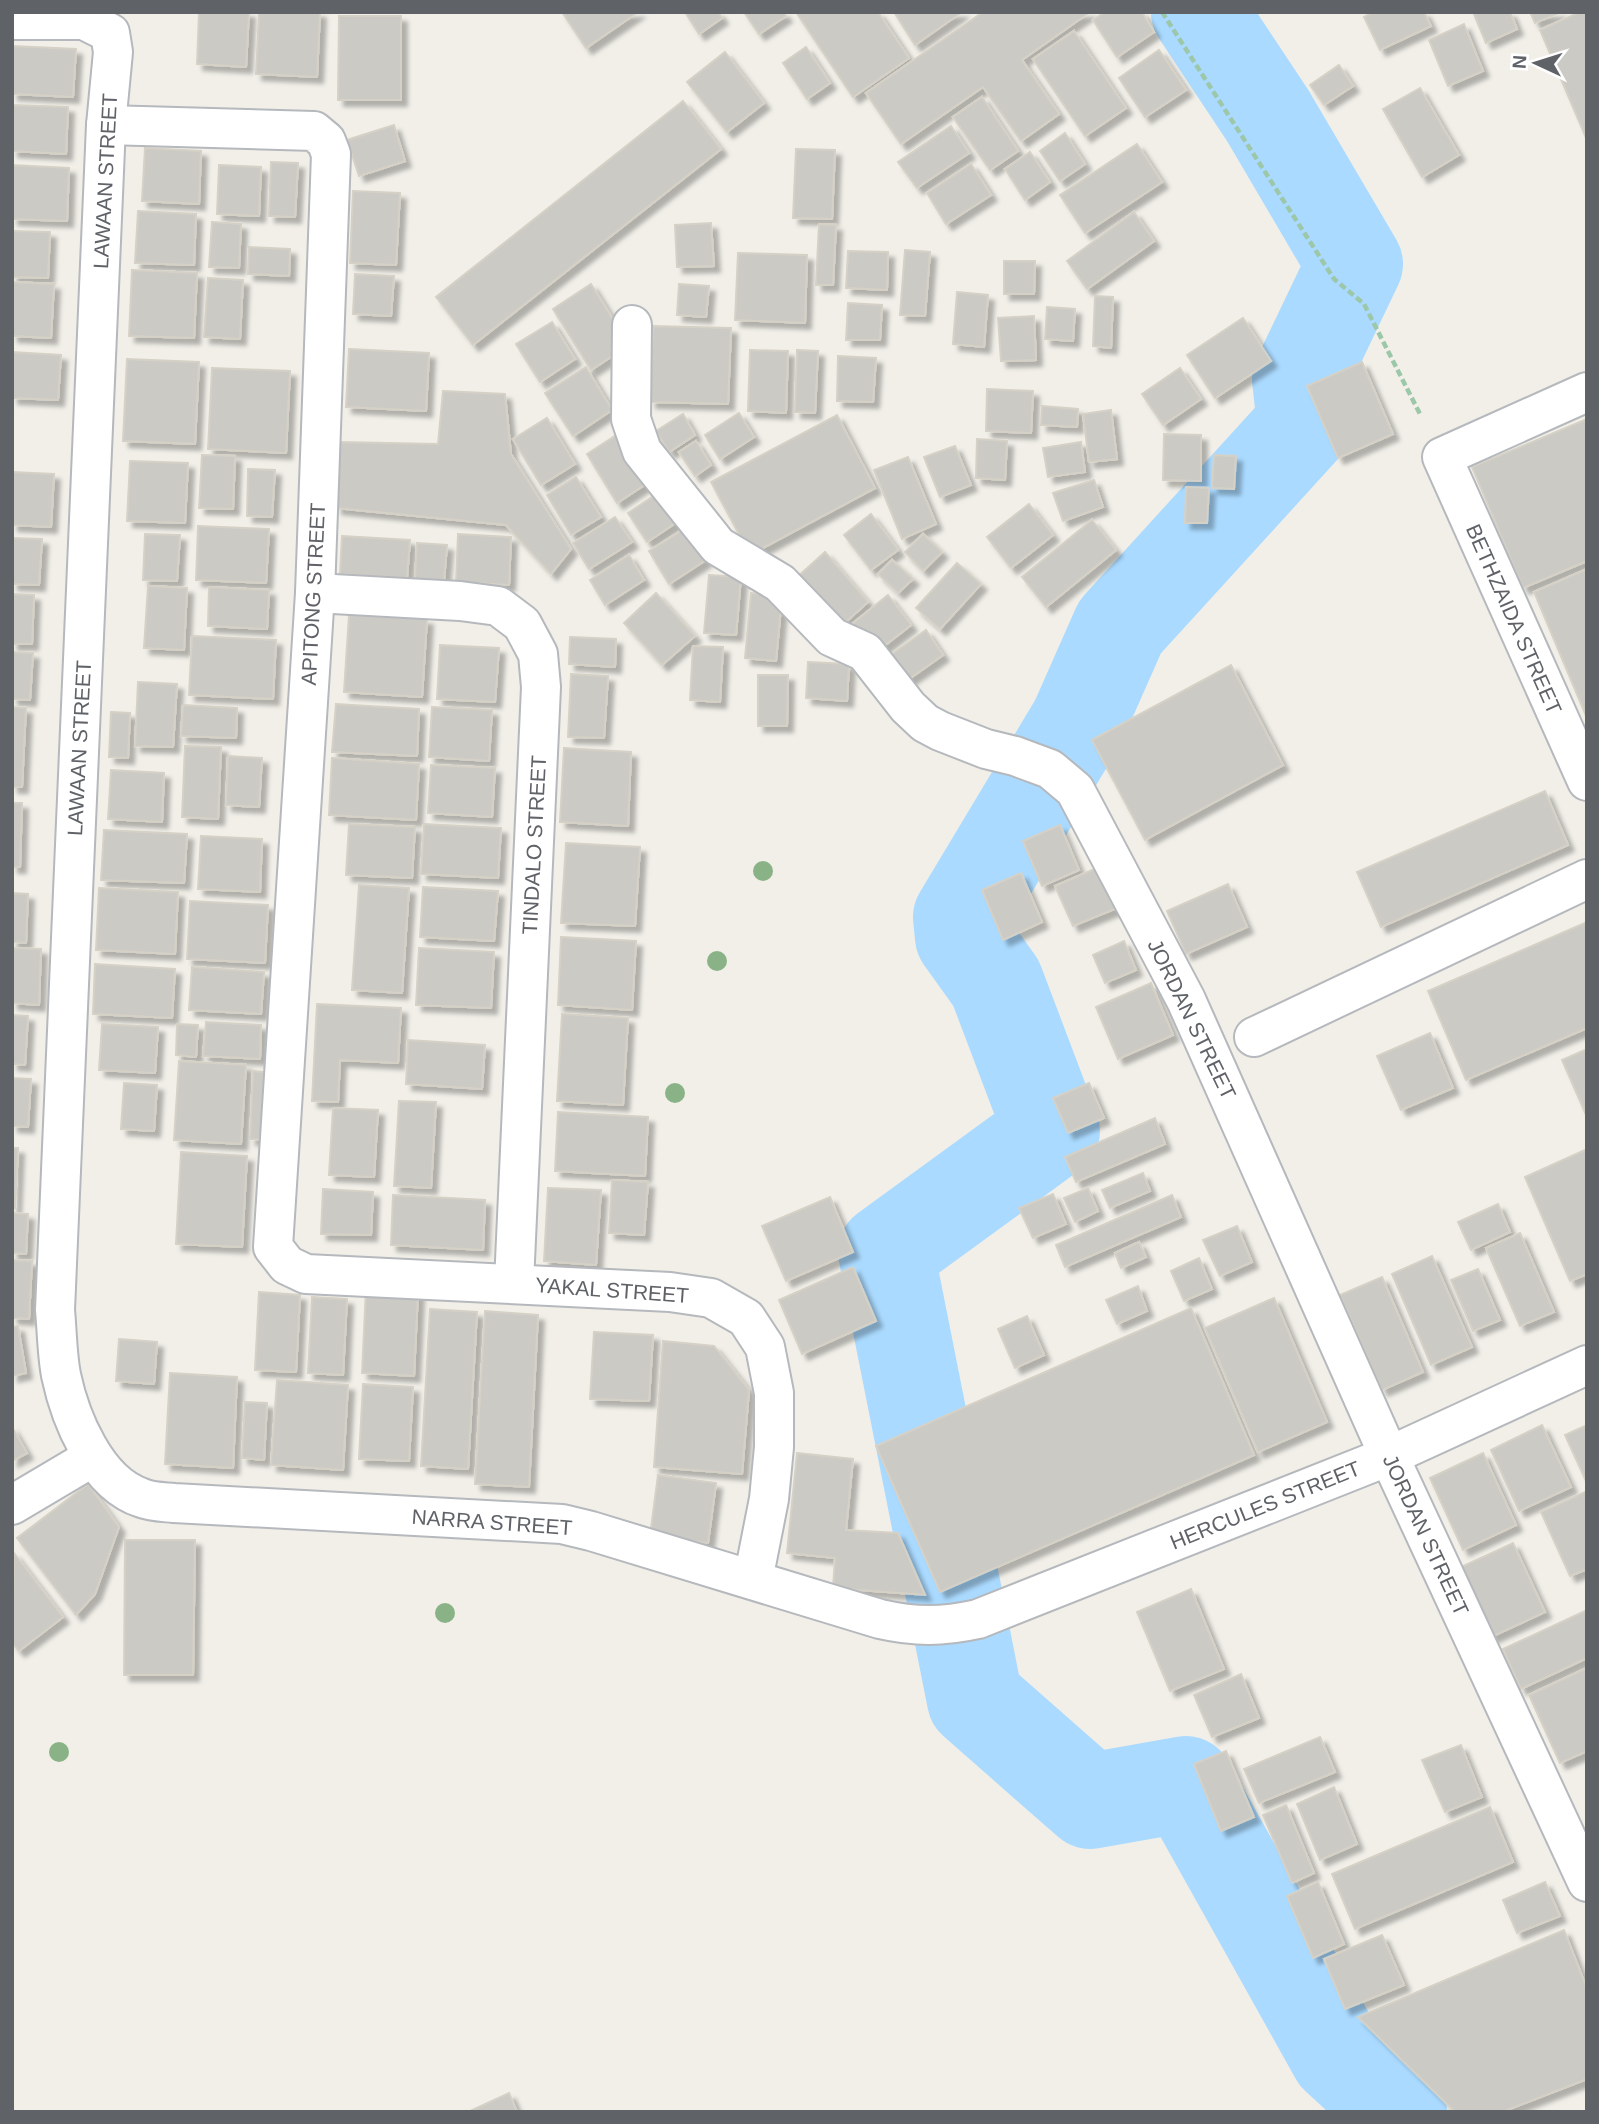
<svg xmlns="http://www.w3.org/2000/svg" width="1599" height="2124" font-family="Arial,sans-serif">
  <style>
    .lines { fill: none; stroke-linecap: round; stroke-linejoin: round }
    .river { stroke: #aadaff; stroke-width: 96 }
    .building { fill: #cccac5; stroke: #d6d1c6; stroke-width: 2; filter: url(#shadow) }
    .minor-casing { stroke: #b5b8bc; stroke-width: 42 }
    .path { stroke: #9cc7a9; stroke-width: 4.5; stroke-dasharray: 7 3.5; stroke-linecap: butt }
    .minor { stroke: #fff; stroke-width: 38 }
    .tree { fill: #89b387 }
    .labels { text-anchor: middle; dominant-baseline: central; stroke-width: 6; stroke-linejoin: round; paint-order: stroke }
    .street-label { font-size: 21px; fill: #5f6368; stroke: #fff }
  </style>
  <defs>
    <filter id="shadow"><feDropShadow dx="6" dy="6" stdDeviation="2" flood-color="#0004"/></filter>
  </defs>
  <rect width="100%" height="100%" fill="#f1efe8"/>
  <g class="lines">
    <polyline class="river" points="1199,12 1268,116 1355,264 1300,379 1305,424 1120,627 1078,722 961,917 963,937 996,983 1052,1131 886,1252 975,1700 1090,1801 1186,1784 1338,2056 1399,2112"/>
  </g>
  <g class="building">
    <polygon points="199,12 249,12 246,67 197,64"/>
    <polygon points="259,12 320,12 317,77 256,74"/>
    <polygon points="562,12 638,12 586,48"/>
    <polygon points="685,12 718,12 722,18 699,34"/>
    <polygon points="744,12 783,12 786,16 759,34"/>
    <polygon points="796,12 878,12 909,58 853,97"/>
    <polygon points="894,12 962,12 915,45"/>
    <polygon points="983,12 1090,12 1022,60 1059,114 1021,141 983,87 901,144 866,93"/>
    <polygon points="1105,12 1142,12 1154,32 1117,57 1093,20"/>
    <polygon points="1373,12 1424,12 1431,26 1380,50 1364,17"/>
    <polygon points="1473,12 1510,12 1517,29 1486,43"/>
    <polygon points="1530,12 1561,12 1535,23"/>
    <polygon points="1580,12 1587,12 1587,140 1540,30"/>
    <polygon points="339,16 401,16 401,100 338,100"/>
    <polygon points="1464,24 1483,71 1448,86 1429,40"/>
    <polygon points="1074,31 1126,108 1085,136 1033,59"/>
    <polygon points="12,46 76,49 73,97 12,94"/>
    <polygon points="806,47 830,83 807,99 783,63"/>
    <polygon points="1159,50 1186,90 1145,117 1119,78"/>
    <polygon points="725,52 764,103 727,132 687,82"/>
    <polygon points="1339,65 1353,86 1324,105 1310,85"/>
    <polygon points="1420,88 1459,155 1422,177 1383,109"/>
    <polygon points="982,97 1018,151 990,170 953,117"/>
    <polygon points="683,101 721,149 473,345 436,297"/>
    <polygon points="12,105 68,107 66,154 12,151"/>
    <polygon points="394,125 405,161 359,176 347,140"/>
    <polygon points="951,126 969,153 917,188 898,162"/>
    <polygon points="1065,133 1085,164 1060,181 1040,151"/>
    <polygon points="1137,144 1162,182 1085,233 1060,195"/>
    <polygon points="145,148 201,151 199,204 142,201"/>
    <polygon points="796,149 835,150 832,219 793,218"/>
    <polygon points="1030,152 1050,182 1025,200 1005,169"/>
    <polygon points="271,162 298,163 295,217 269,216"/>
    <polygon points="971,164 991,195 946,224 927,193"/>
    <polygon points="12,165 69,168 67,221 12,219"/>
    <polygon points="219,165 261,167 259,216 217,214"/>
    <polygon points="353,191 400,193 396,265 350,263"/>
    <polygon points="138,211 196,214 194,265 135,263"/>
    <polygon points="1134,212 1154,241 1087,289 1067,261"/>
    <polygon points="212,222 241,224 239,268 209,267"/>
    <polygon points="711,223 714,266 677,267 675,225"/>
    <polygon points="819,224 836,225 833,285 816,285"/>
    <polygon points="12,231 50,232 48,278 12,277"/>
    <polygon points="249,247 290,249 289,276 248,274"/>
    <polygon points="905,250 930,252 925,316 900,315"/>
    <polygon points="848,251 888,252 887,290 846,288"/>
    <polygon points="738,253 807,255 805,323 735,320"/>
    <polygon points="1004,261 1035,261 1034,294 1004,294"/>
    <polygon points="132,270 197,273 194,338 129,336"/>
    <polygon points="355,274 394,276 391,316 353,314"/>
    <polygon points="208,278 243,280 240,339 204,337"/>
    <polygon points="12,282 54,284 51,338 12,336"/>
    <polygon points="591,284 629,345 591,370 553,309"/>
    <polygon points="679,284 709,286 706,317 677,315"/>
    <polygon points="957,292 988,295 984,347 953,344"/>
    <polygon points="1095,296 1113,297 1111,348 1093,346"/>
    <polygon points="848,303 882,305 880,340 846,340"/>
    <polygon points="1047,307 1075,309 1073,341 1045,339"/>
    <polygon points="1034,316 1036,360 1001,361 998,318"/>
    <polygon points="1243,318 1271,361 1215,398 1187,355"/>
    <polygon points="552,322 575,359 540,382 516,344"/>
    <polygon points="653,326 731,328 728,404 650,402"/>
    <polygon points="349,349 429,353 426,411 346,407"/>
    <polygon points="750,350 788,351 786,413 748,411"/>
    <polygon points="797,350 818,351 815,413 795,412"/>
    <polygon points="12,352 61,355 58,400 12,398"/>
    <polygon points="838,356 876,358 873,402 837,401"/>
    <polygon points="127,359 199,362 195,444 123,441"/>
    <polygon points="1362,362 1393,434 1338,458 1307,386"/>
    <polygon points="586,367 612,410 573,436 545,393"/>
    <polygon points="212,368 290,371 286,453 208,449"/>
    <polygon points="1180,368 1201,399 1163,425 1142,394"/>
    <polygon points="987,389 1033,391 1031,433 986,431"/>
    <polygon points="443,391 505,394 511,454 571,549 551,574 506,525 336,508 339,442 438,444"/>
    <polygon points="1042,406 1078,409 1077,427 1041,425"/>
    <polygon points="1111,410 1117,459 1089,462 1083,414"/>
    <polygon points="739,413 754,437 720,459 705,435"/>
    <polygon points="683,414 695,435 669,452 656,431"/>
    <polygon points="837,415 875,488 750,555 711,482"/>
    <polygon points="547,418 575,464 541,485 513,439"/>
    <polygon points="1587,419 1587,561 1523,588 1472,467"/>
    <polygon points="621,432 652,480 617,503 587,454"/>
    <polygon points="1164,434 1201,435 1201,481 1163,480"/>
    <polygon points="977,439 1007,441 1005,480 976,478"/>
    <polygon points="696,441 711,465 695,476 679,452"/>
    <polygon points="1081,442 1085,472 1048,477 1043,448"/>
    <polygon points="955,446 971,485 940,497 924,457"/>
    <polygon points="202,455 235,456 233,509 199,508"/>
    <polygon points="1214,455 1236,456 1234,489 1212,488"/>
    <polygon points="908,457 936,524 902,539 874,470"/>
    <polygon points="130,461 188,463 185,523 127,521"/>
    <polygon points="248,469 275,470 272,517 247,516"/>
    <polygon points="12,472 54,474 51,527 12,525"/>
    <polygon points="576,477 601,517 571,535 547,495"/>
    <polygon points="1094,480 1103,507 1063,521 1053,493"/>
    <polygon points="1186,487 1209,488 1207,523 1185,523"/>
    <polygon points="661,491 680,520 647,542 628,513"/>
    <polygon points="1029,504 1053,535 1011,568 987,537"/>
    <polygon points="871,514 898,550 871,570 844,535"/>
    <polygon points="615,517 632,542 589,569 573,543"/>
    <polygon points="1092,520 1116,550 1046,607 1022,577"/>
    <polygon points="198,526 269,529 266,583 196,580"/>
    <polygon points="686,528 706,560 669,584 649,551"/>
    <polygon points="145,534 180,535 177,581 143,580"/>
    <polygon points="458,534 511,537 509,585 456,582"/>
    <polygon points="923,534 942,552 923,571 905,552"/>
    <polygon points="342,536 410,540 407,578 340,574"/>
    <polygon points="12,538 42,539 39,585 12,584"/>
    <polygon points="417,543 447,545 444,582 415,580"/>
    <polygon points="825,552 868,602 839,628 796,578"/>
    <polygon points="629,555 644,580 605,605 590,580"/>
    <polygon points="892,560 913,579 898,593 878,574"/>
    <polygon points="957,563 981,584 940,629 916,608"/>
    <polygon points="1587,569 1587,718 1534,592"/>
    <polygon points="709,575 741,577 736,635 704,633"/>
    <polygon points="148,586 187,588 184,650 144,648"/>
    <polygon points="209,587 269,590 267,629 208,626"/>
    <polygon points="656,593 695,636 662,665 624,623"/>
    <polygon points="751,593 782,596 776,661 745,658"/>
    <polygon points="12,594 34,595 32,644 12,644"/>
    <polygon points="888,595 911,625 875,653 852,624"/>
    <polygon points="349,615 427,619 422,697 344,692"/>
    <polygon points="926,630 943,655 906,681 889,656"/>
    <polygon points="192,636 276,640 273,699 189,695"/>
    <polygon points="570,637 616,639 615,667 569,664"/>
    <polygon points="440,645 499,648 495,702 437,699"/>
    <polygon points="693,646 723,647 720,702 690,700"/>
    <polygon points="12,652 33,653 30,700 12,699"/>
    <polygon points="808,662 849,664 847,701 806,698"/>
    <polygon points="1231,665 1283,765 1145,840 1092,740"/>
    <polygon points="571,674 608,676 604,738 568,737"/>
    <polygon points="758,675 788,675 787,726 758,726"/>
    <polygon points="138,682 177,684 173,747 135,746"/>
    <polygon points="336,704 419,709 417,756 332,752"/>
    <polygon points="183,705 237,708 236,738 181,736"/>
    <polygon points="12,707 26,708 22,787 12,787"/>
    <polygon points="432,707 492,710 489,761 429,757"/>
    <polygon points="111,712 130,713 128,758 109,757"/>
    <polygon points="185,746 221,747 218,819 182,817"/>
    <polygon points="564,748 631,752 628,826 560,822"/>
    <polygon points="228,756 262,758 259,807 226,805"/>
    <polygon points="332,758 419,764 416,820 329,815"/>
    <polygon points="431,765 495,768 492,817 428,813"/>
    <polygon points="111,770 164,773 162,822 108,819"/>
    <polygon points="1545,791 1568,845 1381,927 1357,872"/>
    <polygon points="12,803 22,803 20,867 12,867"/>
    <polygon points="349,824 415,827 412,878 346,875"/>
    <polygon points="424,824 501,828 498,878 421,874"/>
    <polygon points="1060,825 1079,870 1042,886 1023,841"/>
    <polygon points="104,830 187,834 184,883 101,880"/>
    <polygon points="201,836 262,839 260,892 198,889"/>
    <polygon points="566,843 640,847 635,926 561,923"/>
    <polygon points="1099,867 1117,908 1073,926 1055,886"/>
    <polygon points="1021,873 1042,922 1003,940 982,890"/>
    <polygon points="1228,884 1247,927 1186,954 1167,911"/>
    <polygon points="359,885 409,888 402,993 352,990"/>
    <polygon points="423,887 498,891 494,941 420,937"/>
    <polygon points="99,888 178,892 175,954 96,950"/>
    <polygon points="12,893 28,894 26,943 12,942"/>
    <polygon points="190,901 268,905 265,963 187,959"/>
    <polygon points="1587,922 1587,1028 1466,1080 1428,991"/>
    <polygon points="561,937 636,941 632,1010 558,1005"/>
    <polygon points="1124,941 1136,970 1105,983 1093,955"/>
    <polygon points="12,948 41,949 39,1005 12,1003"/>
    <polygon points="419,948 494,952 491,1008 416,1005"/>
    <polygon points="95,964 175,969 172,1018 93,1014"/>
    <polygon points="192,967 264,972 261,1014 189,1010"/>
    <polygon points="1151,983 1173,1035 1118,1059 1096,1007"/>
    <polygon points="317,1004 401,1008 398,1063 340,1060 338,1102 312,1101"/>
    <polygon points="562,1014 628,1018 623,1105 557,1101"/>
    <polygon points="12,1015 28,1016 25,1065 12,1064"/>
    <polygon points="206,1022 261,1025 260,1059 203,1056"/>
    <polygon points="102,1024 158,1027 155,1073 99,1070"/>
    <polygon points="177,1024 198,1025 196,1057 176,1055"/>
    <polygon points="1430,1033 1453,1088 1401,1110 1377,1056"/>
    <polygon points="408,1040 485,1045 482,1089 406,1084"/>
    <polygon points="1587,1049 1587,1117 1562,1060"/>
    <polygon points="179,1061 246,1065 241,1144 174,1140"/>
    <polygon points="253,1071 275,1073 271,1140 250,1139"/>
    <polygon points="12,1078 31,1079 28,1127 12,1126"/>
    <polygon points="124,1083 157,1085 154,1131 121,1129"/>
    <polygon points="1089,1083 1104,1118 1068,1133 1053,1098"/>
    <polygon points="399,1101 436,1102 431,1188 394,1186"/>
    <polygon points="333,1108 378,1110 374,1177 329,1175"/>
    <polygon points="558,1112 648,1117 645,1176 555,1171"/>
    <polygon points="1155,1118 1165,1144 1076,1182 1065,1157"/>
    <polygon points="12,1148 18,1148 15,1208 12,1208"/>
    <polygon points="1587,1149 1587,1274 1570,1281 1525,1177"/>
    <polygon points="181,1152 247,1156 242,1247 176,1244"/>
    <polygon points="1143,1173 1150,1191 1110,1208 1102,1190"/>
    <polygon points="612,1180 648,1182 644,1235 609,1233"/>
    <polygon points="548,1188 601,1190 596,1265 544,1261"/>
    <polygon points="1088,1188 1098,1211 1075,1222 1064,1198"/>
    <polygon points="323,1189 373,1192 371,1235 321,1234"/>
    <polygon points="1053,1194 1066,1224 1033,1238 1019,1208"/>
    <polygon points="393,1195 485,1200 483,1250 391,1245"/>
    <polygon points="1172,1195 1181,1217 1065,1267 1056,1245"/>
    <polygon points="830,1197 853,1252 786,1281 762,1226"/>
    <polygon points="1498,1204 1510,1232 1471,1250 1458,1222"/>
    <polygon points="12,1213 28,1214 26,1254 12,1253"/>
    <polygon points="1237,1226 1252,1262 1220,1276 1203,1240"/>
    <polygon points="1520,1233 1554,1312 1520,1326 1486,1248"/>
    <polygon points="1139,1242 1146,1257 1121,1268 1115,1253"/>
    <polygon points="1432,1256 1472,1347 1431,1365 1392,1274"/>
    <polygon points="1199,1258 1212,1289 1184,1301 1171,1271"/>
    <polygon points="12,1260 32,1261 29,1319 12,1318"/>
    <polygon points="853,1267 876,1321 802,1354 779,1300"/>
    <polygon points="1478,1269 1500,1320 1473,1331 1451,1280"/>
    <polygon points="1382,1277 1423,1372 1382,1390 1340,1295"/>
    <polygon points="1138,1286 1147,1311 1117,1324 1106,1300"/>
    <polygon points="366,1289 418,1292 414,1376 362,1373"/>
    <polygon points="259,1292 300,1295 296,1372 255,1370"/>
    <polygon points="312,1297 347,1299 343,1375 308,1373"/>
    <polygon points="1274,1298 1327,1422 1258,1452 1205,1328"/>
    <polygon points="1191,1308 1254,1455 940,1592 876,1446"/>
    <polygon points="430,1309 477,1312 468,1469 421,1466"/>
    <polygon points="485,1311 538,1315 529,1487 475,1484"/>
    <polygon points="1027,1316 1044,1355 1015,1368 998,1329"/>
    <polygon points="18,1326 26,1373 12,1376 12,1327"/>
    <polygon points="594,1332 653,1335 649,1401 590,1399"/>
    <polygon points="119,1339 157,1342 154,1384 116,1381"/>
    <polygon points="663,1341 714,1346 749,1390 742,1474 654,1467"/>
    <polygon points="170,1373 237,1377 233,1468 165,1464"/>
    <polygon points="277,1380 348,1385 343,1470 271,1465"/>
    <polygon points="363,1384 413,1387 409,1461 359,1459"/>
    <polygon points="245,1402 267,1403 264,1460 242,1458"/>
    <polygon points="1542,1425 1571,1487 1519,1511 1491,1450"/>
    <polygon points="1587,1425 1587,1480 1586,1481 1565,1435"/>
    <polygon points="12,1427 27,1453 12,1461"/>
    <polygon points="797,1453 853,1459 846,1530 898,1533 925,1595 833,1588 835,1558 787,1553"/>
    <polygon points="1483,1453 1516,1525 1463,1550 1430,1478"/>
    <polygon points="658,1475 716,1483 708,1543 650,1536"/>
    <polygon points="88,1484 119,1527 95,1594 76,1615 17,1538"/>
    <polygon points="1587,1491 1587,1569 1570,1576 1541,1512"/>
    <polygon points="125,1540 195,1540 193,1675 124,1675"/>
    <polygon points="1513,1543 1545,1612 1491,1637 1459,1568"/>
    <polygon points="14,1553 63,1617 19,1651 12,1643"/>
    <polygon points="1191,1589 1224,1669 1170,1691 1137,1612"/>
    <polygon points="1587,1610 1587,1658 1521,1689 1503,1649"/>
    <polygon points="1587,1668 1587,1751 1560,1763 1529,1695"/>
    <polygon points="1241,1674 1259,1718 1212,1737 1194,1695"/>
    <polygon points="1320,1737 1335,1772 1259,1803 1244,1769"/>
    <polygon points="1461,1745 1482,1797 1445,1812 1422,1760"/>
    <polygon points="1226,1751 1254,1817 1221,1831 1194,1764"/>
    <polygon points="1334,1787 1357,1844 1320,1860 1297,1804"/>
    <polygon points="1286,1805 1314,1873 1292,1883 1263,1815"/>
    <polygon points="1490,1807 1513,1862 1355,1929 1332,1874"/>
    <polygon points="1318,1882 1344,1944 1313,1958 1287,1896"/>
    <polygon points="1545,1882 1560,1916 1517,1933 1503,1900"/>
    <polygon points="1564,1930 1587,1989 1587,2079 1502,2112 1455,2112 1358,2017"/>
    <polygon points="1382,1935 1404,1985 1345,2009 1324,1959"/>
    <polygon points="509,2093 517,2112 468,2112"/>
  </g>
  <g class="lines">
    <defs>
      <g id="minor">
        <path d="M12 20H84L110 33 113 52 106 125 55 1310C57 1331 57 1354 61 1375 70 1418 96 1483 142 1498 151 1502 164 1502 174 1503L562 1524 591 1531 880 1619C915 1627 942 1627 978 1619L1389 1456 1587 1365"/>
        <polyline points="106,125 314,131 326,141 331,154 315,593 273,1247 287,1265 306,1274 670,1292 711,1298 746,1318 765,1347 774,1393 774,1447 769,1499 753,1580"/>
        <polyline points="632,325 631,419 642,451 718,546 780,583 832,637 865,652 908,707 925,723 940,731 986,749 1015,756 1050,769 1075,790 1186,1000 1389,1456 1587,1882"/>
        <polyline points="1587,392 1442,457 1587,781"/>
        <polyline points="315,593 460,601 498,606 522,624 538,654 541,687 514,1283"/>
        <polyline points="1254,1037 1587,879"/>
        <polyline points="12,1505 93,1457"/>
      </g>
    </defs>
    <use href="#minor" class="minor-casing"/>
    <polyline class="path" points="1162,12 1334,279 1364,304 1421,416"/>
    <use href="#minor" class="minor"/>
  </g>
  <g class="tree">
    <circle cx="763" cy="871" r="10"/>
    <circle cx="717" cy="961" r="10"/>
    <circle cx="675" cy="1093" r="10"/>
    <circle cx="445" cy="1613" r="10"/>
    <circle cx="59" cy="1752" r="10"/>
  </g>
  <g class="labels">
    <g class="street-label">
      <text transform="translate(105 181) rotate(-87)">LAWAAN STREET</text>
      <text transform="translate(313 594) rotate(-87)">APITONG STREET</text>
      <text transform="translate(1514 619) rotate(66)">BETHZAIDA STREET</text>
      <text transform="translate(79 748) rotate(-87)">LAWAAN STREET</text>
      <text transform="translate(534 845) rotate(-87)">TINDALO STREET</text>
      <text transform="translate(1192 1019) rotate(64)">JORDAN STREET</text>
      <text transform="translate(612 1290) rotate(4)">YAKAL STREET</text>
      <text transform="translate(1265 1505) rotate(-22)">HERCULES STREET</text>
      <text transform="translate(492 1522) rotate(4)">NARRA STREET</text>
      <text transform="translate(1426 1535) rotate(65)">JORDAN STREET</text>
    </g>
  </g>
  <rect width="1599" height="2124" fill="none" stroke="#5f6368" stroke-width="28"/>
  <g transform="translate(1536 63) rotate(274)" stroke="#ffffff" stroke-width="5" paint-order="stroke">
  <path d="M0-5L12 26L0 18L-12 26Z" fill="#5f6368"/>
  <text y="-10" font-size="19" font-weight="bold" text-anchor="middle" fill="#5f6368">N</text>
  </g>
</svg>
